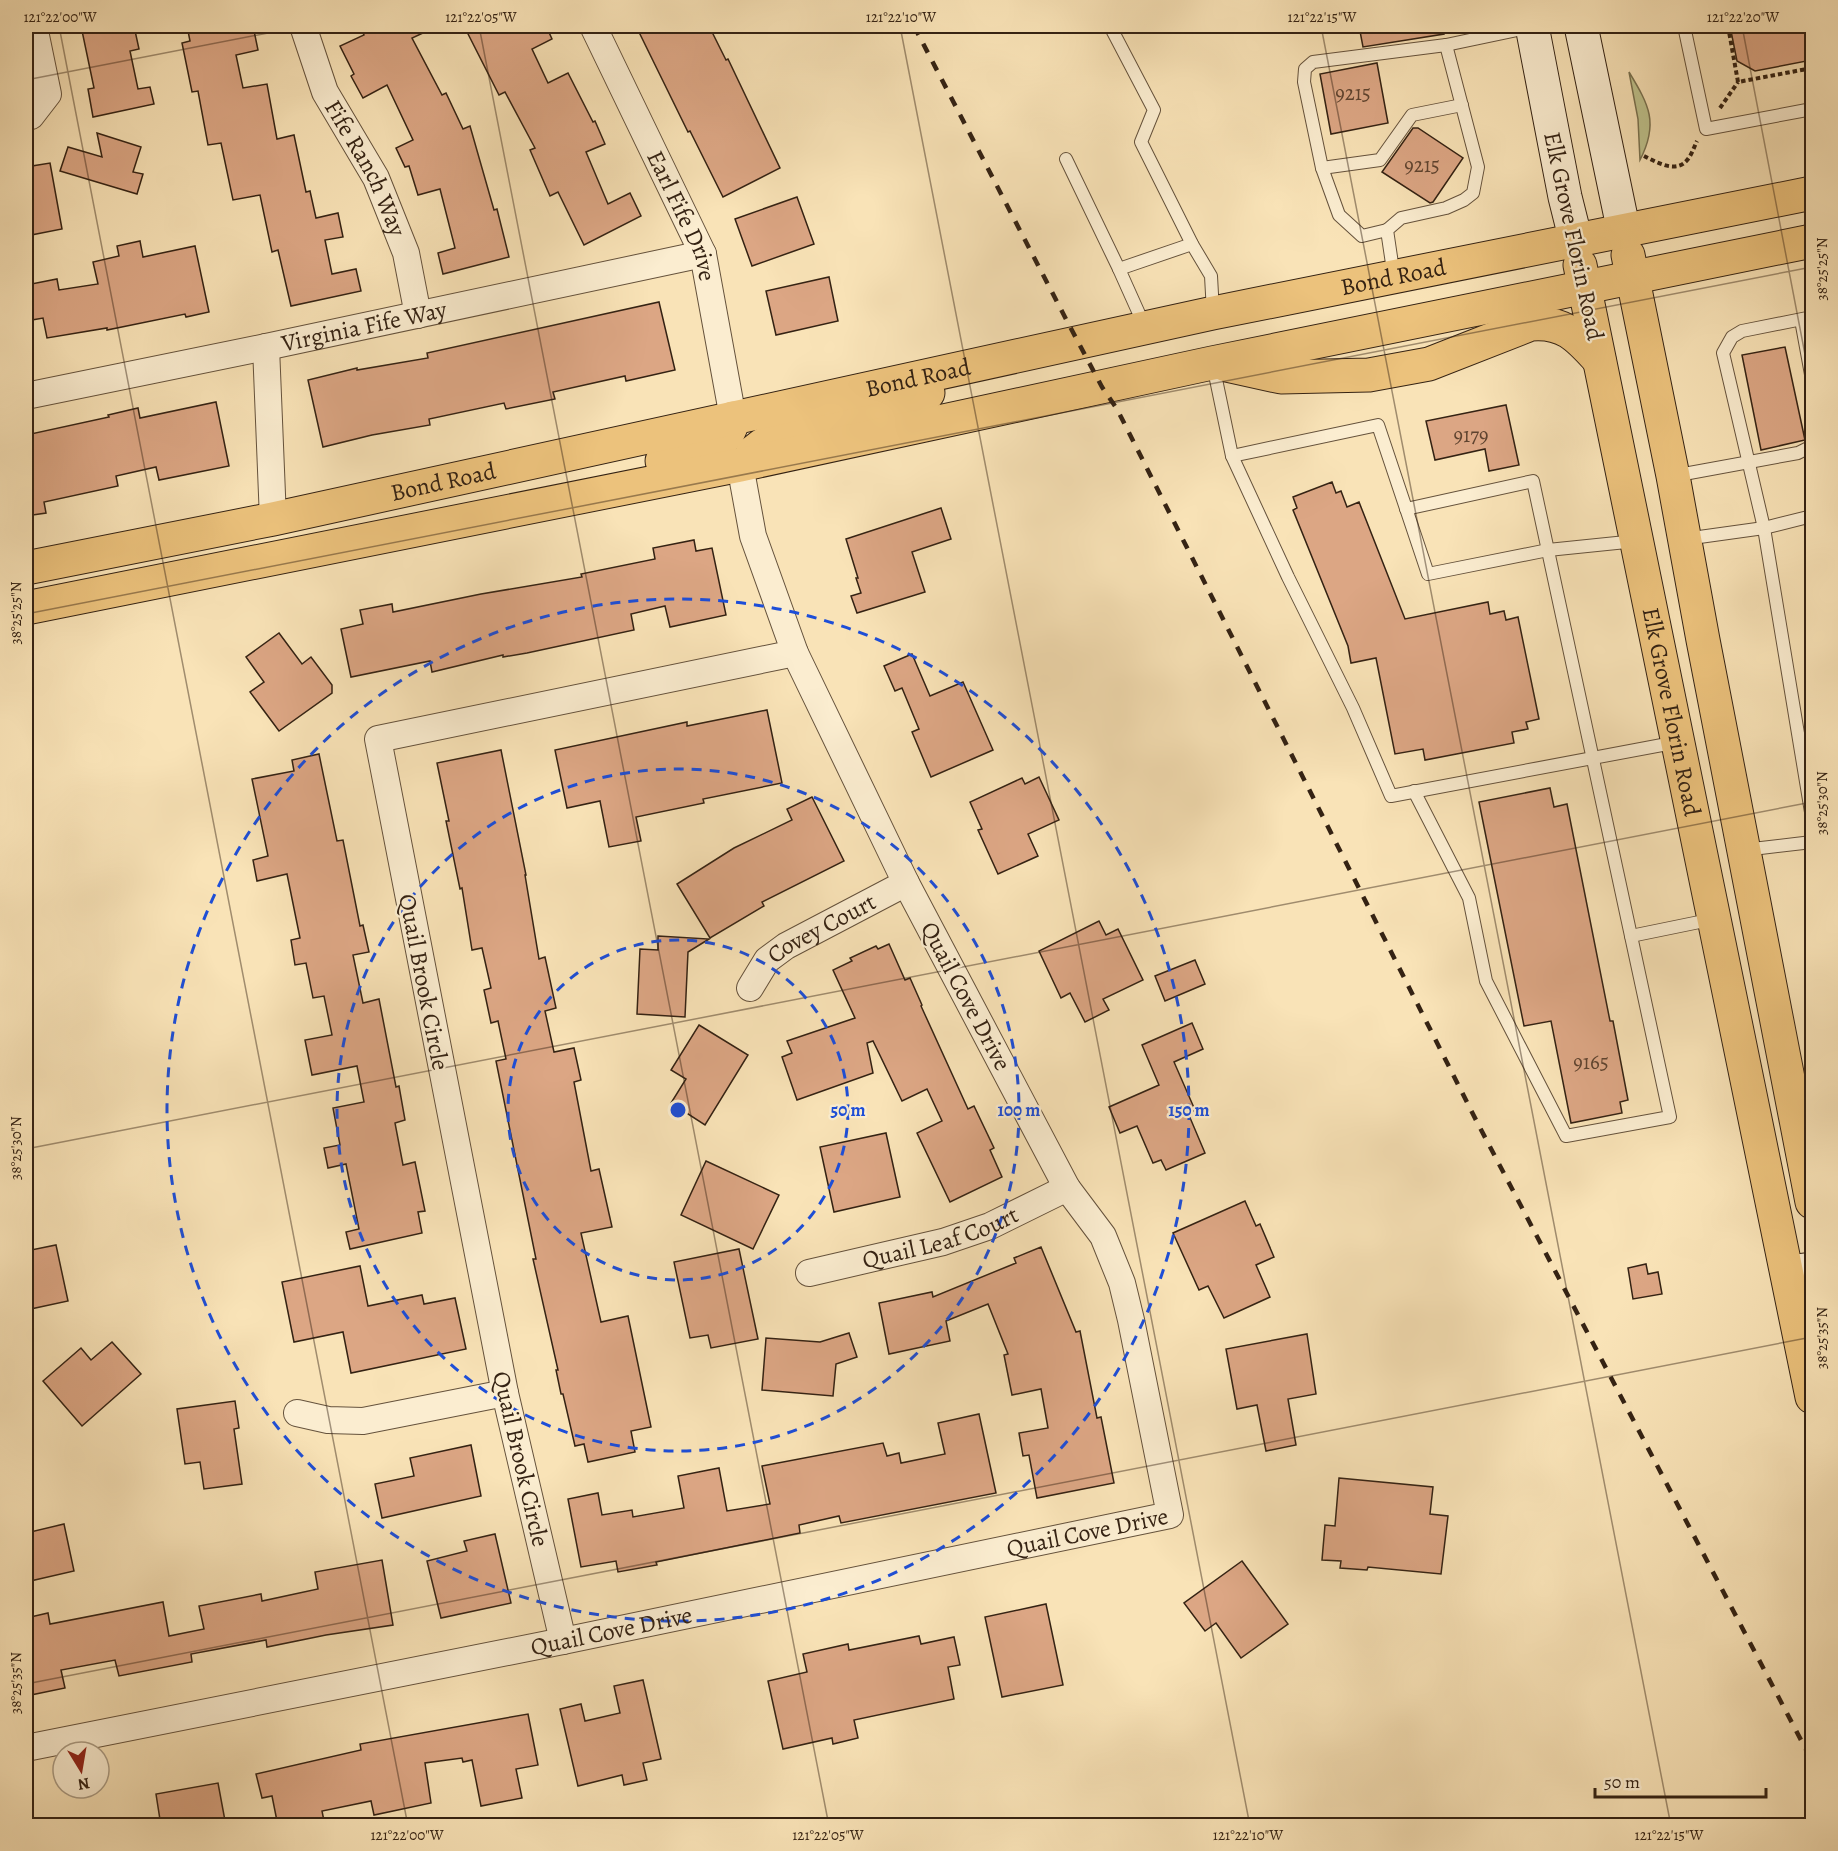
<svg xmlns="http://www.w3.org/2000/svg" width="1838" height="1851" font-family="Alegreya,serif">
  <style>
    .green { fill: #bfc38d; stroke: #7a7250; stroke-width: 1.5 }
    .building { fill: #dca684; stroke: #342213; stroke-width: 1.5 }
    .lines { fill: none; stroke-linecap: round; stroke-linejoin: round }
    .lane-casing { stroke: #65523c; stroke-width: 14 }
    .street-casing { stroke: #65523c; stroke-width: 28 }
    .secondary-casing { stroke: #342213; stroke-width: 35 }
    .primary-casing { stroke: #342213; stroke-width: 35 }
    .path { stroke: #342213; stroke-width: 4; stroke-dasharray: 4.5 3; stroke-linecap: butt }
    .lane { stroke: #fbedd0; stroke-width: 12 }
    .street { stroke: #fbedd0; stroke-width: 26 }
    .secondary { stroke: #fbedd0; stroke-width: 33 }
    .primary { stroke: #ecc27c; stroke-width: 33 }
    .rail { stroke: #342213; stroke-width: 4.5; stroke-dasharray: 10 10; stroke-linecap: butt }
    .ticks { fill: none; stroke: #342213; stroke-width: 1.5; stroke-opacity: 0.45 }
    .ring { fill: none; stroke: #1d4ed8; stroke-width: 3; stroke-dasharray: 10 8 }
    .labels { text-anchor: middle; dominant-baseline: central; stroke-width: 4.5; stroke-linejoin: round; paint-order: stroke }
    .number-label { font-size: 21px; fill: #5e432f }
    .street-label { font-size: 24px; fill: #342213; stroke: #fbedd0 }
    .centre { fill: #1d4ed8; stroke: #fbedd0; stroke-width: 3 }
    .ring-label { font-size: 18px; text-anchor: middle; font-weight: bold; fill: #1d4ed8; stroke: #fbedd0; stroke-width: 4.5; stroke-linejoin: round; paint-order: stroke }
    .neatline { fill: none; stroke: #342213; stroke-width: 2 }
    .ticks-label { font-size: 15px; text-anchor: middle; fill: #342213 }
  </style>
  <rect width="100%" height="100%" fill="#f9e3b7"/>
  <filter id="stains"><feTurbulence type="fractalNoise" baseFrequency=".00333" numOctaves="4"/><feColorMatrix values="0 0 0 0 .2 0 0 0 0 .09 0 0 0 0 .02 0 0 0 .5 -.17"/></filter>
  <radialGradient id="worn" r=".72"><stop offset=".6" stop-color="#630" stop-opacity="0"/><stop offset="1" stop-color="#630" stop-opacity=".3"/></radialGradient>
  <path class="green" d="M1629 72C1649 105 1659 123 1640 160L1638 119Z"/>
  <g class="building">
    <polygon points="81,26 134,26 139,49 130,51 138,89 150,87 154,104 93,117 88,89 94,88"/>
    <polygon points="187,26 253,26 258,50 236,55 243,88 267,84 277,139 294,135 306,192 310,191 316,218 338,213 343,237 325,240 332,274 356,269 361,291 291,306 278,250 272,252 260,195 233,200 221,143 208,145 198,91 192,92 182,43 190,41"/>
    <polygon points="360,26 438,26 412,38 442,95 446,93 463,129 470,126 494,210 497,209 509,257 443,274 438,253 455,248 440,189 418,195 409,166 405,167 396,148 413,140 387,85 363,98 351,76 354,74 340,46 364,35"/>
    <polygon points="464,26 546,26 552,39 532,49 548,83 568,73 593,122 595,121 605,144 586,152 608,204 630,193 641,216 584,245 558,192 550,196 530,150 535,148 505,92 499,95"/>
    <polygon points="636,26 709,26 726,60 728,59 780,168 723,197 690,131 688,132"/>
    <polygon points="1359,26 1443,26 1444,34 1363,47"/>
    <polygon points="1730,26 1812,26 1812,60 1755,71 1737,61"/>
    <polygon points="1377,63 1388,123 1331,134 1320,74"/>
    <polygon points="1413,128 1418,128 1463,158 1433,202 1430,203 1382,172"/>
    <polygon points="97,133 141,147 133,172 143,174 137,194 60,171 68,147 102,157"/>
    <polygon points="50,163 62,229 26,236 26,167"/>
    <polygon points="797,197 814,244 752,266 735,219"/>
    <polygon points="140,241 143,257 195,246 209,312 186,317 185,314 107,330 107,328 47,338 43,318 26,321 26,285 57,279 59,290 98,284 93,262 119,256 117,246"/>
    <polygon points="829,277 838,321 776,335 766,291"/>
    <polygon points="659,302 675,370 626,381 625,376 553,392 555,399 506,409 504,403 429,419 430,425 372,435 323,447 308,380 357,368 357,370 428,358 427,353"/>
    <polygon points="1785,347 1805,440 1761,450 1742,355"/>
    <polygon points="216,402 229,466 159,480 156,467 116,476 118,486 44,502 46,513 26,516 26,435 109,417 108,415 138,408 140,418"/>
    <polygon points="1506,405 1519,465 1489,471 1485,449 1435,460 1426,421"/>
    <polygon points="1332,482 1336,493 1341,491 1347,507 1359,502 1405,619 1488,602 1490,614 1504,611 1506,620 1518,617 1539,719 1526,722 1528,729 1512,732 1514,743 1425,760 1423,749 1395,754 1376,658 1351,663 1348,646 1293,510 1297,508 1293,497"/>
    <polygon points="941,508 951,539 912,552 925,592 857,613 851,596 861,593 856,578 858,578 846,539"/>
    <polygon points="694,540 696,551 712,548 726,615 670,627 665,606 631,614 634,630 527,653 503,657 503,655 432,672 430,661 351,677 341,629 363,624 360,610 392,604 393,612 481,594 582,577 581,574 655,559 653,548"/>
    <polygon points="279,633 302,664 311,657 332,685 332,693 279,731 250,692 264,682 246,657"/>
    <polygon points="912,654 930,696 963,682 993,750 931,777 912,732 919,729 902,688 895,691 884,666"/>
    <polygon points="767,710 782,783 703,799 704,803 636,817 641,841 609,847 600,801 567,808 555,750 687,722 687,726"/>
    <polygon points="501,750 526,875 525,875 539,959 545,957 556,1008 545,1011 554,1052 574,1048 581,1080 574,1082 591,1171 599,1169 612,1227 581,1233 601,1322 628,1316 651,1427 631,1431 635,1452 588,1462 584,1444 575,1446 563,1394 561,1394 556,1370 558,1370 533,1259 536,1259 496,1061 506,1059 498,1021 491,1023 484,990 491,988 482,948 472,950 462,888 460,889 446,821 449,821 437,763"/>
    <polygon points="319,754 337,841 343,840 360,926 363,925 369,952 353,955 363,1003 379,999 396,1087 399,1086 405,1120 395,1123 403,1165 415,1162 425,1211 418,1212 422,1233 350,1249 346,1232 359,1229 346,1164 328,1168 324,1148 340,1145 333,1108 364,1102 357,1066 312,1075 305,1040 332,1035 324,996 313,998 306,963 295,965 291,940 300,938 287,874 257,881 253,860 268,856 252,779 294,771 292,760"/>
    <polygon points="1039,777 1059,820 1028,834 1038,856 998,874 978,830 982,829 970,802 1022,778 1025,784"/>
    <polygon points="1550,788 1554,807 1567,804 1610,1021 1613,1021 1628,1100 1620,1102 1622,1113 1571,1123 1551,1021 1524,1026 1479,802"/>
    <polygon points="812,797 844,861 762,902 764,906 710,938 677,884 734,848 792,820 787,809"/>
    <polygon points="1099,921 1106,935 1118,929 1143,980 1103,999 1109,1010 1085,1022 1070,993 1061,998 1039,951"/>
    <polygon points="658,936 709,939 688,952 685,1017 637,1014 640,949 658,950"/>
    <polygon points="889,944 905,980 910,978 922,1005 921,1006 968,1109 974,1106 994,1148 990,1150 1002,1177 950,1202 917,1133 942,1121 927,1089 902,1101 873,1041 867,1043 873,1073 797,1100 782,1057 792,1053 787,1041 855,1018 833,970 852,961 850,958 876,946 878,949"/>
    <polygon points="1195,960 1205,984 1165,1001 1155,976"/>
    <polygon points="1192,1023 1203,1049 1174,1062 1195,1110 1188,1113 1205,1153 1166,1170 1161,1160 1153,1163 1137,1126 1120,1133 1109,1107 1159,1085 1142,1045"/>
    <polygon points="699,1025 748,1055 705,1125 671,1103 686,1079 671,1070"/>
    <polygon points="886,1133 900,1197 834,1212 820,1147"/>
    <polygon points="706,1161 779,1195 753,1249 681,1215"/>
    <polygon points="1245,1201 1256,1226 1260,1224 1274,1257 1256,1265 1270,1297 1224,1318 1208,1286 1199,1290 1173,1233"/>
    <polygon points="56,1245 68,1301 26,1310 26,1251"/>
    <polygon points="1041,1247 1076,1332 1080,1331 1097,1418 1101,1417 1114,1483 1037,1498 1029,1455 1023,1456 1019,1433 1048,1428 1041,1389 1012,1395 1004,1355 1008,1354 988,1304 946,1321 950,1341 889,1354 879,1303 932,1292 933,1297 1016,1263 1014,1258"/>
    <polygon points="739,1249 758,1339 711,1348 708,1335 690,1338 674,1262"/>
    <polygon points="1646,1264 1648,1274 1658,1272 1662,1294 1633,1299 1628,1268"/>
    <polygon points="360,1266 368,1306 422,1295 424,1304 455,1298 466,1349 351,1373 343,1332 294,1342 282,1282"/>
    <polygon points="849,1333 857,1357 836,1364 833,1396 762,1390 766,1338 820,1342"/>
    <polygon points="1307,1334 1316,1394 1288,1399 1296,1445 1266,1451 1257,1405 1237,1409 1226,1349"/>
    <polygon points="112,1342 141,1374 82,1426 43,1381 81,1348 91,1360"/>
    <polygon points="235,1401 239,1428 234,1429 242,1484 204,1489 200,1462 185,1464 177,1409"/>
    <polygon points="979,1414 996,1493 841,1523 839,1516 799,1525 800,1533 656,1562 657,1565 618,1572 616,1561 581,1567 568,1499 598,1493 602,1515 632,1510 633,1517 684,1508 678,1476 719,1468 727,1511 770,1504 762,1466 883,1443 887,1456 899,1453 901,1463 945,1454 938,1423"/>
    <polygon points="471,1445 481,1496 382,1518 375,1484 414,1476 410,1458"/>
    <polygon points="1339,1478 1433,1487 1430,1514 1448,1516 1441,1574 1368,1567 1367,1570 1340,1568 1341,1561 1322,1560 1325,1525 1335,1526"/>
    <polygon points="64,1524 74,1571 26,1582 26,1533"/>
    <polygon points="495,1534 511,1603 441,1618 427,1561 467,1551 464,1541"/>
    <polygon points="382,1560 393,1625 326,1635 267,1647 266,1640 191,1654 192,1662 119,1676 115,1660 61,1670 65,1688 26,1696 26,1618 48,1613 50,1624 163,1602 169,1636 204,1629 199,1606 261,1594 262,1601 318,1589 315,1572"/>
    <polygon points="1242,1561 1288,1624 1241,1658 1216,1623 1205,1631 1184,1603"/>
    <polygon points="1046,1604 1063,1685 1002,1697 985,1617"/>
    <polygon points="919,1636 921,1644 954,1637 960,1665 948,1667 954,1699 854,1720 858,1738 833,1744 832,1738 783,1749 768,1681 807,1672 803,1654 848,1644 849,1650"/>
    <polygon points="643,1680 661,1759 643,1763 647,1780 624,1785 622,1775 578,1786 560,1709 581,1704 585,1721 620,1713 614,1686"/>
    <polygon points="528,1714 538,1765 516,1769 522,1798 481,1806 472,1760 463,1762 462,1758 425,1763 431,1803 374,1815 371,1801 322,1811 325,1826 292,1826 291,1818 277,1821 272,1796 262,1798 256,1774 361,1750 360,1744"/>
    <polygon points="218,1783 226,1826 161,1826 156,1794"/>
  </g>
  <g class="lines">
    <defs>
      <g id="lane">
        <polyline points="1110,26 1154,110 1141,142 1192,244 1211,276 1213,312"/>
        <polyline points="1684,26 1706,129 1812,109"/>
        <polyline points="1066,159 1119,269"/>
        <polyline points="1322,168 1380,160 1412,115 1462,105"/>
        <polyline points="1387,230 1362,236 1339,215 1322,168 1304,82 1305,69 1313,62 1446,45 1531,27"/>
        <polyline points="1394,277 1387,230 1401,218 1446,208 1464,200 1473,193 1478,167 1446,45"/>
        <polyline points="1812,317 1742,331 1732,337 1723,353 1764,528 1812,818"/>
        <polyline points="1801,320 1812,380"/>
        <polyline points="1145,327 1119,269 1192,244"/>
        <polyline points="1213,365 1232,456 1288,577 1353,708 1391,796 1678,742"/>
        <polyline points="1232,456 1378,425 1428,574 1548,550 1636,541"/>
        <polyline points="1673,476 1798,453 1812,446"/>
        <polyline points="1406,509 1533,481 1670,1117 1566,1136 1486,981 1469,898 1414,791"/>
        <polyline points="1685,539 1764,528 1812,516"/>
        <polyline points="1744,850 1812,842"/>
        <polyline points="1631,936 1714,919"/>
      </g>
      <g id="street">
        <path id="s1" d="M303 26 325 92 376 178 406 253 418 315"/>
        <path id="s2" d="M593 26 703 254 733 418"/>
        <polyline points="26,117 31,116 48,94 34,26"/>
        <polyline points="266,347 273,519"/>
        <path id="s3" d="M26 396 266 347 703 254"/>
        <path id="s4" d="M750 988 767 960 786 946 906 883"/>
        <path id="s5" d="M809 1273 943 1242 990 1226 1067 1188"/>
        <polyline points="297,1413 328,1420 363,1421 505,1393"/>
        <polyline points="563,1641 505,1393 378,739 795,653"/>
        <path id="s6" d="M26 1748 563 1641 1170 1515 1131 1320 1122 1283 1103 1236 1067 1188 906 883 795 653 753 536 740 465"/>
      </g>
      <g id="secondary">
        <polyline points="1532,26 1565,197 1576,241"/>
        <polyline points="1581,26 1624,232"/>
        <polyline points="1788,1272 1812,1269"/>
      </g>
      <g id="primary">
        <polyline points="1628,255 1673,476 1703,640 1812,1202"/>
        <path id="s7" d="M1580 265 1812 1397"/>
        <path d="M1226 365 1281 377 1369 375 1429 364 1531 324C1565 321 1579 338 1599 360"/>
        <path d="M752 453C787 422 832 424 875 412 893 407 911 400 928 393"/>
        <path d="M662 461C689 455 729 451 733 418"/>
        <path id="s8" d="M26 568 273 519 1213 313 1812 193"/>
        <polyline points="26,608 740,465 1212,363 1812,241"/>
      </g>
    </defs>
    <use href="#lane" class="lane-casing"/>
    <use href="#street" class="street-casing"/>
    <use href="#secondary" class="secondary-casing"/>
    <use href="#primary" class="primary-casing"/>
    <g class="path">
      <polyline points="1728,26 1738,82 1812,68"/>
      <polyline points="1720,108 1738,82"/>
      <path d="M1644 156C1658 163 1677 174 1688 159 1692 154 1694 147 1697 141"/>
    </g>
    <use href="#lane" class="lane"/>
    <use href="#street" class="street"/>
    <use href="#secondary" class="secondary"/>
    <use href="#primary" class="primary"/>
    <polyline class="rail" points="914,26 1067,321 1102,387 1117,409 1477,1122 1812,1761"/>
  </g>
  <path class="ticks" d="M59 26 408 1826M479 26 829 1826M900 26 1250 1826M1321 26 1671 1826M1742 26 1812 391M26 80 304 26M26 614 1812 267M26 1149 1812 802M26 1684 1812 1337"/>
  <g class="ring">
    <circle cx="678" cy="1110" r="170"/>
    <circle cx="678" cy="1110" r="341"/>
    <circle cx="678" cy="1110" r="511"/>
  </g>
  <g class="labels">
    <g class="number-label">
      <text x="1353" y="93">9215</text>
      <text x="1422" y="165">9215</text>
      <text x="1471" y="435">9179</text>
      <text x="1591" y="1062">9165</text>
    </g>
    <g class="street-label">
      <text stroke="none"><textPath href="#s1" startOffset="156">Fife Ranch Way</textPath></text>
      <text stroke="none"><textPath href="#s2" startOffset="210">Earl Fife Drive</textPath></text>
      <text transform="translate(1574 236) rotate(78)">Elk Grove Florin Road</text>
      <text stroke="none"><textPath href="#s8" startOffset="1398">Bond Road</textPath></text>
      <text stroke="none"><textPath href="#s3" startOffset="345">Virginia Fife Way</textPath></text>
      <text stroke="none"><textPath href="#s8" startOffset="912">Bond Road</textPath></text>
      <text stroke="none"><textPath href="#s8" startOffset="426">Bond Road</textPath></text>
      <text stroke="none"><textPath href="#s7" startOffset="456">Elk Grove Florin Road</textPath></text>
      <text stroke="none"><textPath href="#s4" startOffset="96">Covey Court</textPath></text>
      <text transform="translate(424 982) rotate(79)">Quail Brook Circle</text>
      <text transform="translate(966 996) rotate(62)">Quail Cove Drive</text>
      <text stroke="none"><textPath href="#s5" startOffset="136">Quail Leaf Court</textPath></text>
      <text transform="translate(521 1459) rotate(77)">Quail Brook Circle</text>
      <text stroke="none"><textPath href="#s6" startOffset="1083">Quail Cove Drive</textPath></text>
      <text stroke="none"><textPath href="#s6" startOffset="597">Quail Cove Drive</textPath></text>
    </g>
  </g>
  <circle cx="678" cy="1110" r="9" class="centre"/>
  <g class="ring-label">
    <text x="848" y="1116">50 m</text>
    <text x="1019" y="1116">100 m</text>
    <text x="1189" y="1116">150 m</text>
  </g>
  <rect width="1838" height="1851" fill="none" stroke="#f9e3b7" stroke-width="66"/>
  <g transform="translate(81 1770) rotate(169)"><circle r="28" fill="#fbedd0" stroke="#ab9c84" stroke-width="1.5"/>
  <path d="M0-4.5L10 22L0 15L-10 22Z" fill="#8f2418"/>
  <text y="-9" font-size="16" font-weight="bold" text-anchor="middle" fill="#342213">N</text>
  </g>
  <path d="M1595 1788v9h171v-9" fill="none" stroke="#342213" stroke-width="3"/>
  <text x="1604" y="1788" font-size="18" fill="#342213" stroke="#fbedd0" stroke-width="4.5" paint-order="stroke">50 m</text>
  <rect x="33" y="33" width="1772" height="1785" class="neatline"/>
  <g class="ticks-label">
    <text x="60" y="22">121°22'00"W</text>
    <text x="481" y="22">121°22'05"W</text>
    <text x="901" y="22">121°22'10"W</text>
    <text x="1322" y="22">121°22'15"W</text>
    <text x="1743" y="22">121°22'20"W</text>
    <text transform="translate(1822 269) rotate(-90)" y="5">38°25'25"N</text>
    <text transform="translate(16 613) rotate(-90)" y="5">38°25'25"N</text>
    <text transform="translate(1822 803) rotate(-90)" y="5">38°25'30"N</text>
    <text transform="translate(16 1148) rotate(-90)" y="5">38°25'30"N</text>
    <text transform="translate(1822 1338) rotate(-90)" y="5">38°25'35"N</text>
    <text transform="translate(16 1683) rotate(-90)" y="5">38°25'35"N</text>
    <text x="407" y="1840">121°22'00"W</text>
    <text x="828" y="1840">121°22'05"W</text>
    <text x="1248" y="1840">121°22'10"W</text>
    <text x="1669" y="1840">121°22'15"W</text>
  </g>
  <rect width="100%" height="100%" filter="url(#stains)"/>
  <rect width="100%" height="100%" fill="url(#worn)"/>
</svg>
